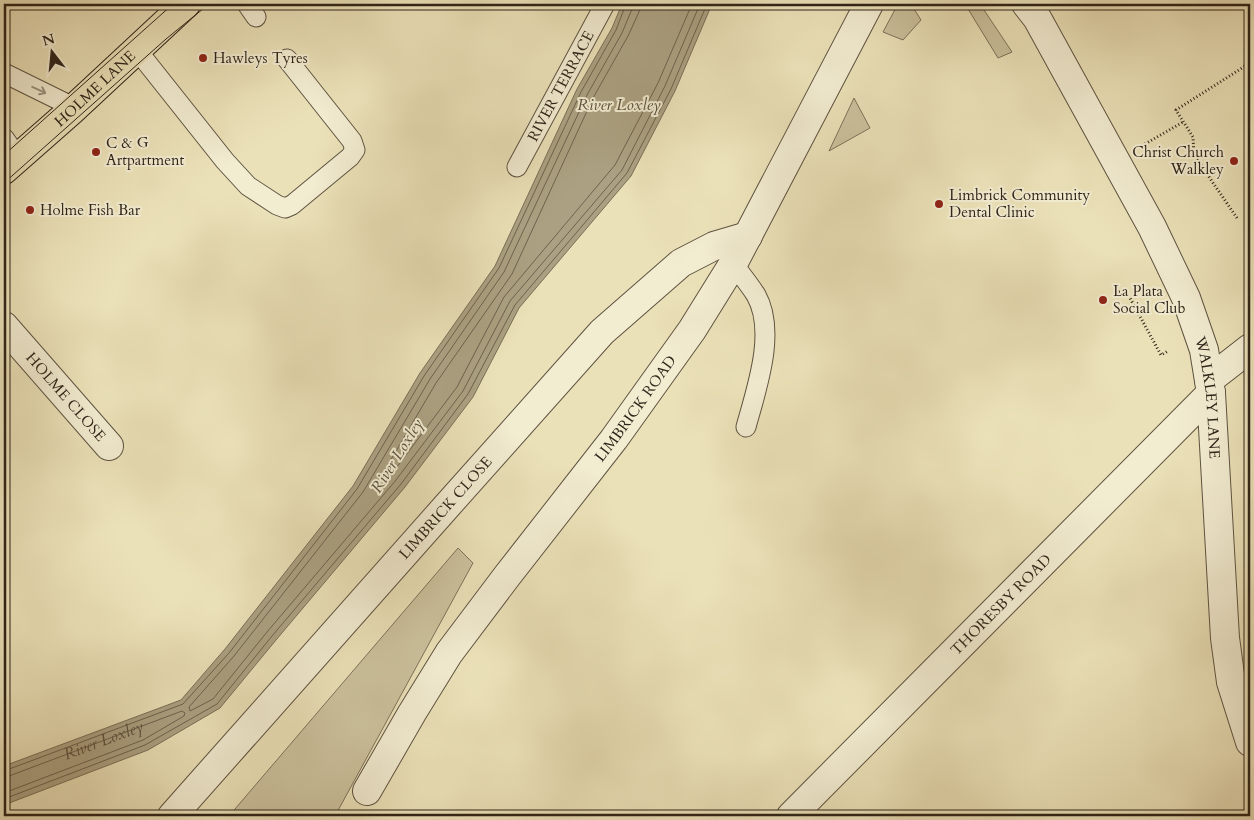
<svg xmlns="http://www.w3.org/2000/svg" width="1254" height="820" font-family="Cardo,serif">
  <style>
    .green { fill: #cbc19d; stroke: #7d725b }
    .water { fill: #aba182; stroke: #796f58 }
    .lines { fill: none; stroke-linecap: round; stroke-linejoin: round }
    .shore { stroke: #6d624e; stroke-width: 1 }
    .service-casing { stroke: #5e5341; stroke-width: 21 }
    .minor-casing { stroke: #5e5341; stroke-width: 30 }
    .primary-casing { stroke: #2f2419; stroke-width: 30 }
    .path { stroke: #2f2419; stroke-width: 3; stroke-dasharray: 1 2.5; stroke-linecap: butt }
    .service { stroke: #f2ecd1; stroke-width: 19 }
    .minor { stroke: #f2ecd1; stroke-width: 28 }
    .primary { stroke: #ebe1b8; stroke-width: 28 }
    .tram { stroke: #2f2419; stroke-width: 1 }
    .oneway { stroke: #9a927e }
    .poi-dot { fill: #8f2418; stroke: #f2ecd1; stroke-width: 2 }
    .labels { text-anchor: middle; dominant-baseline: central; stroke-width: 4; stroke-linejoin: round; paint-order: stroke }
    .poi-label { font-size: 15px; fill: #2f2419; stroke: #f2ecd1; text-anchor: start }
    .street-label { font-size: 15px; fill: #2f2419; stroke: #f2ecd1 }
    .water-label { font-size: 16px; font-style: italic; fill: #5a503e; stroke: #f2ecd1 }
  </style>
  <rect width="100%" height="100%" fill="#ebe1b8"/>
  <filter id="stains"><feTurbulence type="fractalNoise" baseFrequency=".004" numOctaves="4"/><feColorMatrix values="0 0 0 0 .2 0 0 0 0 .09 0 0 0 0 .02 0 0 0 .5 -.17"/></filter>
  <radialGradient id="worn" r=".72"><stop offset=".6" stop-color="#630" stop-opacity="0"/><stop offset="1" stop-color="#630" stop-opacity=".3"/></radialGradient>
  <g class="green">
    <polygon points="898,4 911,4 921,20 903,40 883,32"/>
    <polygon points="965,4 980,4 1012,52 998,58"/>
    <polygon points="854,98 870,128 829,151"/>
    <polygon points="458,548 473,563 335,816 229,816"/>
  </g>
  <polygon class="water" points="622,4 712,4 675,91 631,176 519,308 473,397 405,487 276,640 220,708 148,750 4,805 4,766 181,700 225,649 353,486 420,373 495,266 577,89 612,28"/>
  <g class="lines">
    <g class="shore">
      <polyline points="633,4 632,9 622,33 587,95 504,272 430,379 363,492 234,656 189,707 190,711 213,699 267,632 396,480 463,391 510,301 622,170 665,86 700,4"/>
      <polyline points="640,4 639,12 628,36 593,98 512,274 436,383 376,485 377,488 380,488 391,475 457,387 504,297 615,165 658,83 692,4"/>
      <polyline points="4,771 183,704 229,653 357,489 424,376 499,268 581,92 616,30 626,4"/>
      <path id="s1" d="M4 777 9 776 182 711 185 713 184 716 143 740 4 793"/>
      <polyline points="4,799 145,745 217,704 272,636 401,484 468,394 515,305 627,173 671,89 707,4"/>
    </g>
    <defs>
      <g id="service">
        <polyline points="247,4 256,17"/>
        <polyline points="135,50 144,59 225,161 248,186 277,205 285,208 292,205 350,157 355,150 352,141 287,59"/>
        <polyline points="4,73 63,102 71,111"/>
        <polyline points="4,138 18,158"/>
        <path id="s2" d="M517 167 605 4"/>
        <path d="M733 264C741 274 749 284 756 295 777 332 756 390 746 427"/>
      </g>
      <g id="minor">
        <path id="s3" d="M1026 4 1037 18 1152 227 1186 298 1204 350 1211 393 1225 638 1231 682 1250 742"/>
        <path id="s4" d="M4 326 109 446"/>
        <polyline points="1209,380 1250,348"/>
        <path id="s5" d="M367 791 412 713 449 653 507 576 614 439 692 330 733 264 869 4"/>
        <path id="s6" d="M172 816 446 507 602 332 681 263 714 246 748 236"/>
        <path id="s7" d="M791 816 1211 393"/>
      </g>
      <g id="primary">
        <path id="s8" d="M4 170 71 111 186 4"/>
      </g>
    </defs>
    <use href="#service" class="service-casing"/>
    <use href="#minor" class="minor-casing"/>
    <use href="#primary" class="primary-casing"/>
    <g class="path">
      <polyline points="1145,144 1183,122"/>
      <polyline points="1237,218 1194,155 1193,137 1176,110 1250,63"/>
      <polyline points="1119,292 1125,289 1161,355 1168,351"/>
    </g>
    <use href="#service" class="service"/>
    <use href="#minor" class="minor"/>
    <use href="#primary" class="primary"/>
    <g class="tram">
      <polyline points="4,155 173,4"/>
      <polyline points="4,183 166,39 209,4"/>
    </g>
  </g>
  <defs><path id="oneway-shaft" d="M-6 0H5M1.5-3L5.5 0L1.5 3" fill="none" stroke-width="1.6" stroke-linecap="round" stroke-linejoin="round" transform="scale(1.25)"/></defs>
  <use class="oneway" href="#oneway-shaft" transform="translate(39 90) rotate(25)"/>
  <g class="poi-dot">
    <circle cx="203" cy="58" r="5"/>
    <circle cx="96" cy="152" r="5"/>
    <circle cx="1234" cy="161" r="5"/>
    <circle cx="939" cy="204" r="5"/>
    <circle cx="30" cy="210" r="5"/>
    <circle cx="1103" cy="300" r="5"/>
  </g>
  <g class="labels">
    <g class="poi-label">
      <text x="213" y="58">Hawleys Tyres</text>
      <text x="106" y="143">C &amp; G<tspan x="106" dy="17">Artpartment</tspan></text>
      <text x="1224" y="152" text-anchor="end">Christ Church<tspan x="1224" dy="17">Walkley</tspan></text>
      <text x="949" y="195">Limbrick Community<tspan x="949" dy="17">Dental Clinic</tspan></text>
      <text x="40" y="210">Holme Fish Bar</text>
      <text x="1113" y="291">La Plata<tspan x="1113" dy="17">Social Club</tspan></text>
    </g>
    <g class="street-label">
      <text stroke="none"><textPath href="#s2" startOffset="92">RIVER TERRACE</textPath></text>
      <text stroke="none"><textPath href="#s8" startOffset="122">HOLME LANE</textPath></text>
      <text stroke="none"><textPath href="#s4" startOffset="94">HOLME CLOSE</textPath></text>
      <text stroke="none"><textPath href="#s3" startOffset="438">WALKLEY LANE</textPath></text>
      <text stroke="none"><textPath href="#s5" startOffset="468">LIMBRICK ROAD</textPath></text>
      <text stroke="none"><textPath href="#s6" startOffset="412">LIMBRICK CLOSE</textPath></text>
      <text stroke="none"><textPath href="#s7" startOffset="298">THORESBY ROAD</textPath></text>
    </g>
    <g class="water-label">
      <text x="619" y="105">River Loxley</text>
      <text transform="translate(397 456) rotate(-58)">River Loxley</text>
      <text stroke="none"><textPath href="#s1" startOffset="106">River Loxley</textPath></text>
    </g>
  </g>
  <rect width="1254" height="820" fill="none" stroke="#ebe1b8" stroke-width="20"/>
  <rect x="5" y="5" width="1244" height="810" fill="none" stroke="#2f2419" stroke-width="2.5"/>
  <rect x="10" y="10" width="1234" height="800" fill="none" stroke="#2f2419"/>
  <g transform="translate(52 52) rotate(344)" stroke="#f2ecd1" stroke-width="4" paint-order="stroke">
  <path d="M0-4L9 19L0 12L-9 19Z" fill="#2f2419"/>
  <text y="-8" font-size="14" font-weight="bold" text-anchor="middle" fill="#2f2419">N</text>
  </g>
  <rect width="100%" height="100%" filter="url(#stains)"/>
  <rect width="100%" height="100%" fill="url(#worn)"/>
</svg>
